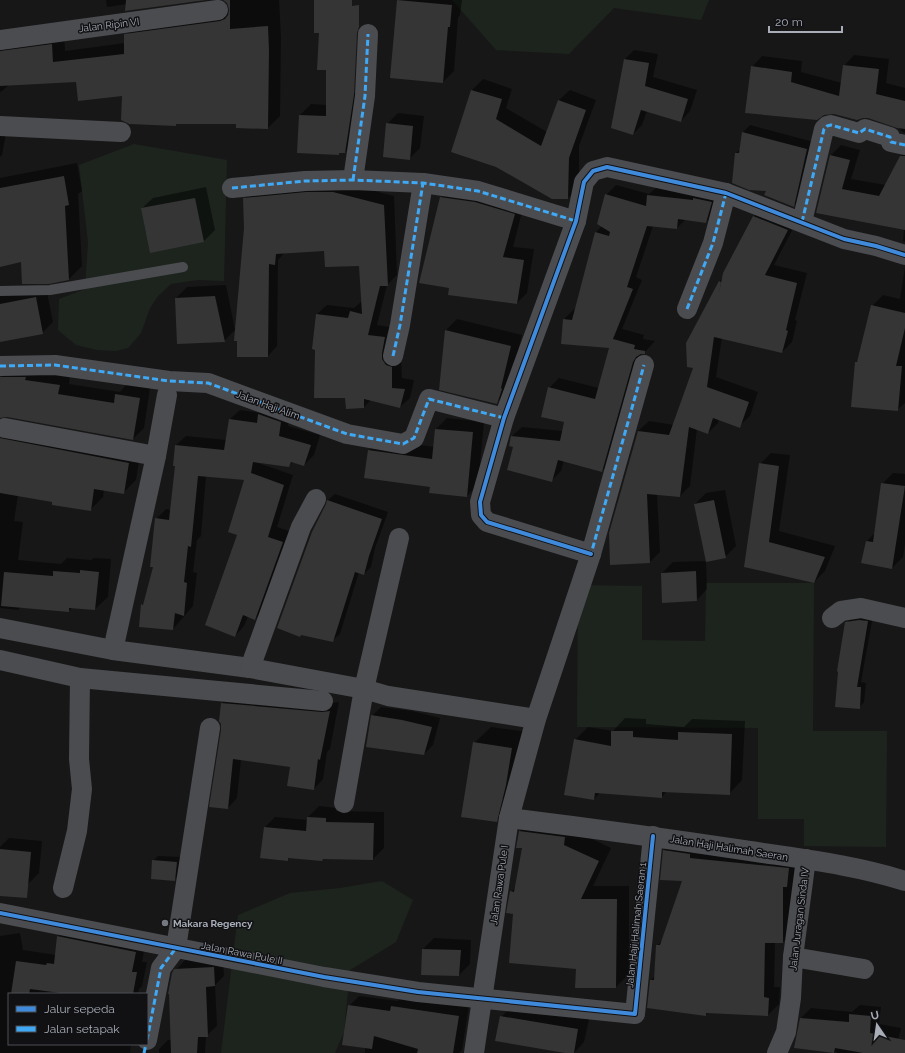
<svg xmlns="http://www.w3.org/2000/svg" width="905" height="1053" font-family="Raleway,sans-serif">
  <style>
    .green { fill: #1d241e }
    .shadow { fill: #0007 }
    .building { fill: #353536 }
    .lines { fill: none; stroke-linecap: round; stroke-linejoin: round }
    .lane { stroke: #4b4c50; stroke-width: 10 }
    .street { stroke: #4b4c50; stroke-width: 20 }
    .quiet { stroke: #3fa9f5; stroke-width: 3; stroke-dasharray: 6 3; stroke-linecap: butt }
    .cycleway-casing { stroke: #111113; stroke-width: 6 }
    .cycleway { stroke: #408adc; stroke-width: 4 }
    .poi-dot { fill: #757880; stroke: #111113; stroke-width: 1.5 }
    .labels { text-anchor: middle; dominant-baseline: central; stroke-width: 3; stroke-linejoin: round; paint-order: stroke }
    .street-label { font-size: 10px; fill: #a8adb8; stroke: #111113 }
    .poi-label { font-size: 10px; font-weight: bold; fill: #a8adb8; stroke: #111113; text-anchor: start }
  </style>
  <rect width="100%" height="100%" fill="#171717"/>
  <g class="green">
    <polygon points="452,0 709,0 701,20 614,8 569,54 496,50"/>
    <polygon points="134,144 227,160 224,281 198,280 171,284 158,296 150,308 141,333 128,348 116,351 97,350 76,345 58,330 59,299 85,289 88,242 79,165"/>
    <polygon points="706,583 814,583 813,731 887,731 886,847 804,846 804,819 758,819 758,728 577,727 578,585 642,586 642,640 705,641"/>
    <polygon points="382,881 413,900 396,942 350,970 344,1032 335,1053 221,1053 238,915 290,893 340,888"/>
  </g>
  <g class="shadow">
    <polygon points="106,0 199,0 127,4 107,7"/>
    <polygon points="225,0 279,0 281,37 280,116 268,128 237,124 123,95 76,81 10,84 2,91 0,92 0,38 64,33 65,51 125,43 125,35 138,23 230,10 228,3"/>
    <polygon points="398,0 462,0 460,15 458,18 454,71 443,82 392,77"/>
    <polygon points="634,50 658,54 653,77 697,90 690,111 681,121 647,111 642,125 633,134 625,59"/>
    <polygon points="854,55 889,59 886,83 905,88 905,133 901,131 899,128 894,125 752,67 762,56 802,61 801,72 842,83 844,66"/>
    <polygon points="483,79 512,89 506,108 547,132 559,100 570,90 596,100 579,146 579,187 568,198 552,198 472,90"/>
    <polygon points="338,93 363,93 356,141 345,152 300,115 311,104 327,105"/>
    <polygon points="398,113 424,116 420,148 409,159 387,124"/>
    <polygon points="750,125 814,142 801,199 793,206 736,153 741,148 743,132"/>
    <polygon points="0,132 6,133 2,155 0,157"/>
    <polygon points="841,145 860,150 851,179 886,185 901,156 905,152 905,242 903,241 904,229 817,212 831,155"/>
    <polygon points="77,163 82,191 78,194 82,266 69,279 22,261 0,266 0,178"/>
    <polygon points="343,183 394,196 397,275 387,285 377,325 395,328 401,358 402,378 414,380 410,398 400,407 371,400 364,407 347,408 346,398 317,314 327,305 354,308 361,302 362,302 360,265 325,250 285,252 278,260 277,346 268,356 245,228 244,199 254,189"/>
    <polygon points="616,185 649,194 658,186 721,192 716,212 706,222 686,219 677,228 653,226 636,277 642,280 622,329 644,335 643,339 655,341 644,353 642,353 612,461 602,471 564,460 561,471 551,481 515,447 512,436 522,427 563,431 565,422 549,388 559,378 599,388 610,347 564,319 574,309 575,310 596,232 602,226 606,195"/>
    <polygon points="206,187 215,230 204,241 142,208 153,198"/>
    <polygon points="451,187 524,204 513,247 534,249 527,293 517,303 441,198"/>
    <polygon points="764,206 798,219 774,265 807,273 795,320 797,321 792,342 782,352 722,337 716,377 758,392 750,416 739,426 719,419 718,423 708,433 697,429 690,486 680,496 657,494 660,552 650,562 638,431 649,421 674,425 694,367 719,282 723,278 754,216"/>
    <polygon points="905,267 905,403 897,410 856,362 859,359 872,306 883,295 900,299"/>
    <polygon points="226,285 235,330 224,341 176,298 187,287"/>
    <polygon points="46,287 53,322 42,333 0,341 0,296"/>
    <polygon points="457,319 522,335 507,392 496,403 446,330"/>
    <polygon points="11,367 70,374 69,384 120,392 127,384 150,388 144,428 133,439 7,416 0,417 0,378"/>
    <polygon points="240,410 261,413 290,413 288,426 320,435 314,455 304,465 293,462 289,466 258,463 293,475 277,527 292,532 265,609 255,619 248,616 244,626 235,636 238,534 245,480 206,476 201,536 197,540 193,572 197,573 193,606 173,629 142,605 144,603 154,566 156,519 166,509 171,510 176,465 176,445 186,436 227,440 230,419"/>
    <polygon points="447,418 484,422 478,485 467,496 431,486 369,450 380,439 434,447 436,429"/>
    <polygon points="0,429 141,450 136,480 123,493 104,490 103,497 90,510 53,501 18,495 14,521 23,522 18,560 61,564 67,558 91,560 94,558 111,559 108,597 95,609 73,607 69,611 21,607 18,610 0,608"/>
    <polygon points="771,453 790,455 779,531 835,546 825,571 814,582 745,566 760,464"/>
    <polygon points="893,473 905,474 905,544 903,557 892,568 867,541 875,533 882,484"/>
    <polygon points="725,490 736,546 725,557 706,561 707,589 697,600 662,573 673,562 707,561 695,504 706,493"/>
    <polygon points="335,494 388,512 375,548 371,567 364,574 359,572 340,634 332,641 302,634 300,636 328,500"/>
    <polygon points="873,616 861,682 866,683 864,702 859,708 846,623 851,618"/>
    <polygon points="232,694 332,703 339,702 330,749 327,752 323,779 314,789 291,766 241,759 237,798 228,808 222,730 222,703"/>
    <polygon points="381,707 412,711 440,718 433,745 424,754 372,716"/>
    <polygon points="625,718 646,719 646,724 684,727 692,719 745,721 742,780 729,794 667,791 662,797 600,793 594,799 575,740 588,727 613,731"/>
    <polygon points="491,727 528,732 513,805 496,821 474,743"/>
    <polygon points="319,806 336,808 336,811 384,812 384,848 373,859 290,857 287,860 264,828 275,817 308,820 308,817"/>
    <polygon points="533,818 577,832 611,848 593,886 629,886 629,974 616,987 577,968 514,913 511,892 516,887 523,847 520,831"/>
    <polygon points="9,838 42,841 39,873 28,884 0,881 0,847"/>
    <polygon points="675,840 800,858 794,931 783,942 775,942 774,987 780,987 779,1004 768,1015 709,1012 705,1015 651,980 655,976 657,946 663,939 684,881 664,850"/>
    <polygon points="158,856 182,857 180,874 174,880 153,861"/>
    <polygon points="68,926 146,941 142,962 147,962 142,986 139,989 138,994 75,994 64,992 64,994 9,994 9,1044 131,1044 130,1053 0,1053 0,936 20,933 23,950 56,955 58,936"/>
    <polygon points="434,938 471,940 470,964 459,975 423,949"/>
    <polygon points="223,958 224,976 215,985 217,1026 206,1036 205,1053 159,1053 159,1049 168,1040 171,1040 170,994 169,994 173,973 185,960"/>
    <polygon points="359,996 398,1001 402,996 469,1006 462,1050 459,1053 365,1053 365,1047 349,1006"/>
    <polygon points="860,1005 881,1007 879,1024 901,1028 895,1053 837,1053 837,1052 796,1048 801,1018 811,1008 852,1012"/>
    <polygon points="512,1006 589,1019 584,1042 574,1053 571,1053 501,1017"/>
  </g>
  <g class="building">
    <polygon points="126,0 206,0 125,11"/>
    <polygon points="223,0 230,0 230,29 268,26 269,50 268,129 236,128 236,124 176,124 176,126 129,124 121,120 122,96 78,101 76,82 0,86 0,51 52,44 53,62 124,54 124,34 220,21 225,19 228,15 229,9 227,3"/>
    <polygon points="314,0 352,0 352,6 359,5 359,27 357,33 354,95 345,153 339,153 339,155 297,153 299,115 326,116 326,70 317,70 319,33 314,33"/>
    <polygon points="397,0 452,5 450,27 448,27 443,83 390,78"/>
    <polygon points="624,59 649,63 645,86 688,99 681,122 641,110 633,135 611,128"/>
    <polygon points="843,65 879,69 876,94 905,101 905,129 897,128 868,118 863,118 857,120 834,114 824,115 817,120 745,113 751,66 792,72 791,82 839,96"/>
    <polygon points="471,90 502,99 496,119 541,146 558,100 586,110 569,158 568,199 552,199 496,167 451,152"/>
    <polygon points="386,123 413,126 410,160 383,157"/>
    <polygon points="742,132 807,149 794,207 764,195 766,191 749,190 732,183 735,153 739,153"/>
    <polygon points="830,155 850,160 842,189 879,196 900,156 905,156 905,230 816,213"/>
    <polygon points="64,176 69,205 65,206 69,280 49,284 22,284 21,262 0,267 0,188"/>
    <polygon points="306,192 333,192 384,205 388,286 380,286 368,335 385,337 382,353 382,359 386,365 392,367 392,388 405,389 400,408 364,399 364,408 346,409 345,398 314,398 315,350 312,349 316,314 348,318 350,311 362,314 359,266 325,267 324,251 276,254 275,265 269,264 268,357 237,357 237,341 234,341 244,228 243,198"/>
    <polygon points="605,194 646,206 647,195 693,200 693,198 712,202 706,223 678,219 677,229 647,226 627,287 633,289 613,339 635,345 634,349 645,351 645,354 641,354 636,357 633,362 602,472 558,460 552,482 507,470 513,447 509,446 511,436 560,441 564,422 541,417 548,387 595,399 609,348 561,344 563,319 572,320 595,232 609,236 610,232 597,224"/>
    <polygon points="440,197 475,202 515,214 503,257 524,260 517,304 448,295 449,288 419,283"/>
    <polygon points="195,198 204,242 150,253 141,208"/>
    <polygon points="753,216 788,230 765,275 797,283 786,330 788,331 782,353 714,337 707,387 749,402 740,428 713,418 708,434 689,427 680,497 647,494 650,563 610,565 609,533 638,431 669,435 693,368 687,367 686,343 719,281 721,282 719,293 723,273"/>
    <polygon points="215,296 225,342 177,344 175,298"/>
    <polygon points="36,297 43,334 0,342 0,304"/>
    <polygon points="871,305 905,313 905,328 896,366 902,366 898,411 851,407 855,362 857,362"/>
    <polygon points="445,330 511,346 501,388 502,389 497,404 439,390"/>
    <polygon points="0,377 26,377 25,380 60,385 58,394 114,403 115,394 140,398 133,440 7,417 0,418"/>
    <polygon points="258,414 281,422 279,436 311,445 304,466 291,462 289,467 253,462 251,473 284,485 268,537 283,542 255,620 243,615 235,637 205,625 237,535 228,532 244,480 198,476 191,547 188,546 184,582 187,583 184,616 175,613 173,630 139,627 141,604 143,605 153,567 150,567 155,518 169,520 175,466 173,466 175,445 224,450 229,419 257,423"/>
    <polygon points="435,429 473,432 467,497 429,493 430,487 364,478 368,450 432,459"/>
    <polygon points="0,438 129,463 124,494 94,489 91,511 52,505 52,502 0,493"/>
    <polygon points="759,463 779,466 769,542 825,557 814,583 744,567"/>
    <polygon points="881,483 905,486 892,569 861,563 866,541 873,542"/>
    <polygon points="327,500 382,519 369,556 364,575 355,572 333,642 301,635 300,637 277,628 312,532 326,504"/>
    <polygon points="714,500 726,558 706,562 694,504"/>
    <polygon points="80,570 99,572 95,610 69,608 69,612 1,606 4,572 53,576 53,571 80,573"/>
    <polygon points="696,571 697,601 662,603 661,573"/>
    <polygon points="859,620 868,621 857,687 861,687 860,709 835,707 838,672 837,671 845,622"/>
    <polygon points="221,703 322,712 330,711 320,760 318,759 314,790 287,786 290,767 233,759 228,809 209,807 221,730 221,724 219,721"/>
    <polygon points="371,715 402,720 432,727 424,755 366,747"/>
    <polygon points="611,731 633,731 633,737 678,740 678,732 732,734 730,795 662,792 662,798 595,793 594,800 564,795 574,739 611,746"/>
    <polygon points="473,742 512,748 506,785 497,822 461,817"/>
    <polygon points="307,817 326,818 326,822 374,823 373,860 323,859 322,861 288,858 288,861 260,858 264,827 306,831"/>
    <polygon points="519,831 565,837 564,845 599,861 581,899 617,899 616,988 575,988 576,969 509,963 513,914 506,913 510,891 514,892 522,848 516,848"/>
    <polygon points="0,849 31,852 27,898 0,896"/>
    <polygon points="663,850 690,854 690,858 789,868 787,887 783,887 783,943 765,943 764,997 769,998 768,1016 706,1013 706,1016 647,1008 650,980 654,980 656,945 660,945 682,881 660,880"/>
    <polygon points="152,860 177,862 175,881 151,879"/>
    <polygon points="57,936 136,952 132,972 137,972 133,994 68,994 30,989 29,994 11,994 16,961 46,965 47,963 54,964"/>
    <polygon points="422,949 461,950 459,976 421,975"/>
    <polygon points="214,967 215,986 206,987 208,1037 198,1037 197,1053 171,1053 169,994 168,994 172,973 174,969"/>
    <polygon points="348,1005 390,1011 391,1006 459,1016 453,1053 417,1053 418,1049 374,1036 372,1049 342,1045"/>
    <polygon points="849,1014 871,1016 870,1033 905,1040 905,1053 863,1053 835,1048 834,1053 794,1048 800,1018 849,1022"/>
    <polygon points="500,1016 578,1029 574,1053 565,1053 495,1041"/>
  </g>
  <g class="lines">
    <polyline class="lane" points="0,291 50,290 183,267"/>
    <g class="street">
      <polyline points="0,40 218,10"/>
      <polyline points="0,126 121,132"/>
      <polyline points="353,180 365,96 368,34"/>
      <polyline points="232,188 305,181 353,180 423,183 478,191 576,221"/>
      <polyline points="802,222 824,129 827,126 831,125 859,133 865,129 890,137 891,142 905,145"/>
      <polyline points="687,309 713,243 726,193"/>
      <polyline points="393,356 400,325 423,183"/>
      <polyline points="0,366 55,365 169,381 208,383 347,434 403,444 414,438 429,399 504,418"/>
      <polyline points="5,428 156,456"/>
      <polyline points="591,554 487,522 481,515 480,502 504,418 576,221 584,182 593,171 607,167 726,193 844,239 876,246 905,255"/>
      <polyline points="832,618 841,611 861,608 905,618"/>
      <polyline points="0,628 113,650 250,668 364,689 388,696 536,719"/>
      <polyline points="113,650 156,456 167,395"/>
      <polyline points="0,660 80,678 323,701"/>
      <polyline points="250,668 301,527 316,499"/>
      <polyline points="344,803 364,689 399,538"/>
      <path d="M509 818C590 828 670 839 750 851 802 859 855 865 905 881"/>
      <polyline points="63,888 77,831 82,789 79,759 80,678"/>
      <polyline points="0,913 324,977 418,992 635,1014 653,836"/>
      <polyline points="793,957 864,969"/>
      <polyline points="147,1040 161,968 176,948 210,728"/>
      <polyline points="474,1053 509,818 536,719 591,554 644,365"/>
      <polyline points="777,1053 786,1032 791,998 793,957 806,859"/>
    </g>
    <g class="quiet">
      <polyline points="353,180 365,96 368,34"/>
      <polyline points="232,188 305,181 353,180 423,183 478,191 576,221"/>
      <polyline points="802,222 824,129 827,126 831,125 859,133 865,129 890,137 891,142 905,145"/>
      <polyline points="687,309 713,243 726,193"/>
      <polyline points="393,356 400,325 423,183"/>
      <polyline points="0,366 55,365 169,381 208,383 347,434 403,444 414,438 429,399 504,418"/>
      <polyline points="588,553 591,554 644,365"/>
      <polyline points="147,1040 161,968 176,948"/>
      <polyline points="144,1053 146,1044"/>
    </g>
    <defs>
      <g id="cycleway">
        <polyline points="591,554 487,522 481,515 480,502 504,418 576,221 584,182 593,171 607,167 726,193 844,239 876,246 905,255"/>
        <polyline points="0,913 324,977 418,992 635,1014 653,836"/>
      </g>
    </defs>
    <use href="#cycleway" class="cycleway-casing"/>
    <use href="#cycleway" class="cycleway"/>
  </g>
  <circle class="poi-dot" cx="165" cy="923" r="4"/>
  <g class="labels">
    <g class="street-label">
      <text transform="translate(109 25) rotate(-7)">Jalan Ripin VI</text>
      <text transform="translate(268 405) rotate(20)">Jalan Haji Alim</text>
      <text transform="translate(729 848) rotate(9)">Jalan Haji Halimah Saeran</text>
      <text transform="translate(499 885) rotate(-82)">Jalan Rawa Pule I</text>
      <text transform="translate(799 919) rotate(-83)">Jalan Juragan Sinda IV</text>
      <text transform="translate(636 925) rotate(-84)">Jalan Haji Halimah Saeran 1</text>
      <text transform="translate(242 953) rotate(11)">Jalan Rawa Pule II</text>
    </g>
    <g class="poi-label">
      <text x="173" y="923">Makara Regency</text>
    </g>
  </g>
  <rect x="8" y="993" width="140" height="52" fill="#111113" stroke="#4d4f55"/>
  <rect x="16" y="1006" width="20" height="6" fill="#408adc" stroke="#4d4f55"/>
  <text x="44" y="1013" font-size="12" fill="#a8adb8">Jalur sepeda</text>
  <rect x="16" y="1026" width="20" height="6" fill="#3fa9f5" stroke="#4d4f55"/>
  <text x="44" y="1033" font-size="12" fill="#a8adb8">Jalan setapak</text>
  <g transform="translate(877 1025) rotate(347)" stroke="#111113" stroke-width="3" paint-order="stroke">
  <path d="M0-3L7 15L0 10L-7 15Z" fill="#a8adb8"/>
  <text y="-6" font-size="11" font-weight="bold" text-anchor="middle" fill="#a8adb8">U</text>
  </g>
  <path d="M769 26v6h73v-6" fill="none" stroke="#a8adb8" stroke-width="2"/>
  <text x="775" y="26" font-size="12" fill="#a8adb8" stroke="#111113" stroke-width="3" paint-order="stroke">20 m</text>
</svg>
